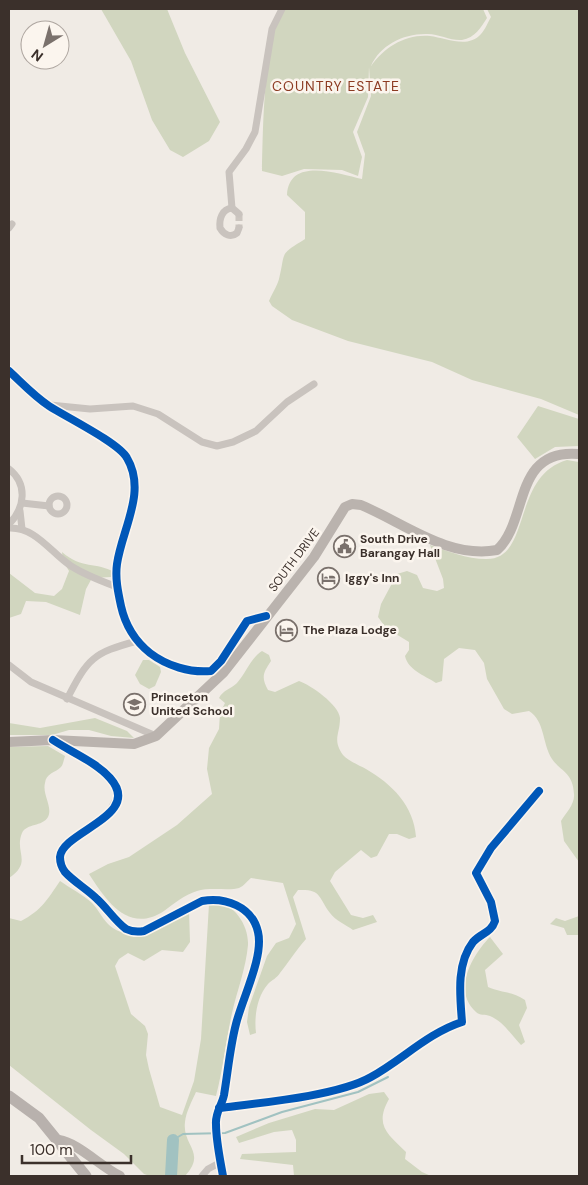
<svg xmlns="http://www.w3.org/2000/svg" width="588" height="1185" font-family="'DM Sans',sans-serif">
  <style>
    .green { fill: #d1d6bf }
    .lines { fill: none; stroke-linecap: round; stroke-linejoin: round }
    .stream { stroke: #a1c2c1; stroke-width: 2 }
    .river { stroke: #a1c2c1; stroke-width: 12 }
    .minor-tunnel { stroke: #ccc6c0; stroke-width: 7; stroke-dasharray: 7 3.5; stroke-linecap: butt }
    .minor { stroke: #c9c3be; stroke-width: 7 }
    .secondary { stroke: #bab3ae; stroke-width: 10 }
    .primary { stroke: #b8b1ad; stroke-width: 11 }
    .cycleway-casing { stroke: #fbf5ee; stroke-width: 11 }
    .cycleway { stroke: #0057b8; stroke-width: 8 }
    .labels { text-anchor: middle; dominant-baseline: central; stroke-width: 5; stroke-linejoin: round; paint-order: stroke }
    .poi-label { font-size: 12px; font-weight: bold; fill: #3b302b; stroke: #fbf5ee; text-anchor: start }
    .street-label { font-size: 12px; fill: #3b302b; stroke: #fbf5ee }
    .neighbourhood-label { font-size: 14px; letter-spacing: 1px; fill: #8c3b22; stroke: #fbf5ee }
  </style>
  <rect width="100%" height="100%" fill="#f0ebe5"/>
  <g class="green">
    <polygon points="101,9 167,9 185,53 220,122 209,141 183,157 170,150 152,120 131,61"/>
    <path d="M285 9H483L487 18C481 27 475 38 462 40 451 41 439 34 428 34 404 33 380 45 371 66 385 47 405 34 430 36 446 38 468 49 481 34 485 30 488 22 491 17L487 9H579V415L541 399 472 380 432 362 348 341 292 320 272 306 269 301C272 294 277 286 279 279 286 251 278 256 305 239V212L287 195C289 156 339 174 362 179L365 154 357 132 371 96 369 67 368 97 353 132 362 157 358 176 342 170 304 169 282 176 262 171C263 134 263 35 285 9Z"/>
    <polygon points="538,406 579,419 579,446 555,447 535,459 517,437"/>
    <path d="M567 460 579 462V862L564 841 561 821C566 813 575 804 574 794 573 772 561 772 552 759 542 743 545 721 529 711L512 714 504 709 487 679 484 663 475 650 459 648 444 659 442 681 436 683C424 675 408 670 405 656L409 650V642L386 628 378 617 381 604 397 574 407 571 417 575 423 588 437 591 444 588 443 579 430 545C447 551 467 559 486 559 532 560 511 476 567 460Z"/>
    <path d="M62 552C81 569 97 562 114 572L111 577 92 578 86 589 80 615 46 602 26 601 21 614 9 618V573L35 593 54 596 62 589 69 571 63 561Z"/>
    <path d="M262 651 269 655 271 661C263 673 261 677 268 690L275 692 299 681C311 685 339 705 340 718 340 735 332 739 343 755 348 761 359 765 366 769 392 784 414 806 416 837L409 839 397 834H389L377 856 371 858 361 850 335 872 330 881 351 915 363 918 373 915 377 922 353 930C346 925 335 920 330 913 318 897 322 889 298 890L293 897 306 939C296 950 289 962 280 973 277 978 272 980 268 984 257 996 254 1017 256 1033L250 1035 247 1022 249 1007 267 956 276 943 289 938 296 924 283 883 251 878C248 880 244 886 239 888 231 891 209 887 197 891 184 895 175 903 164 911 129 934 107 902 89 874L108 864 129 857 177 825 212 794 207 769 209 748 219 729 220 713 225 703 219 698C223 690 231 689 237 683 246 673 251 658 262 651Z"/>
    <polygon points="143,660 149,660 160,667 161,672 155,686 149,689 140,684 135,675"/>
    <polygon points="95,718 127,731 134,738 111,736 89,730 69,730 52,735 9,735 9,723 40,728"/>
    <path d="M48 746 65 756C64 759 63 765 61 767 55 773 46 773 45 783 42 794 53 807 48 817 42 827 27 823 22 833 14 852 33 862 9 878V747Z"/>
    <path d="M60 881C70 888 82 894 92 903 98 909 102 918 108 924 132 947 167 924 189 910L190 942 183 952 162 950 144 961 128 953 119 959 115 966 131 1014 145 1026 148 1034 146 1055 149 1069 160 1107 182 1115 194 1081 201 1039 209 904C231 898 249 924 248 945 246 968 237 991 232 1013 226 1040 223 1069 216 1096L196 1092C192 1101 186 1112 185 1122 182 1146 207 1152 185 1176H150L144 1174 124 1154 91 1130 9 1065V918L21 921C42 910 47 900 60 881Z"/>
    <polygon points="579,916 579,935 567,935 564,928 550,924 556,918 565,921"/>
    <path d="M490 937 503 954 485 970 488 987C502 993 511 991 525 1000L527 1008 519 1025 525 1042 521 1045C511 1035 504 1022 490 1016 485 1014 480 1016 476 1012 452 991 472 955 490 937Z"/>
    <path d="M384 1092 389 1099C374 1126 388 1134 406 1152L405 1159 422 1172 431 1176H294L293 1165 240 1159 242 1154 296 1152V1140L292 1130 274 1132 239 1143 236 1137 269 1123 315 1109 334 1110 369 1094Z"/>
  </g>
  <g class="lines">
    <polyline class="stream" points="173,1140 183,1134 225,1133 282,1112 358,1092 388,1077"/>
    <polyline class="river" points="171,1176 173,1140"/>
    <polyline class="minor-tunnel" points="239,214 239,228"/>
    <g class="minor">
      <path d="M232 208C222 209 219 219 220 228 224 235 231 238 237 233L239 228"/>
      <polyline points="239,214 232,208 229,172 246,149 255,132 272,29 282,9"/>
      <polyline points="9,228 12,224"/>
      <path d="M9 371C22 383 34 396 49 406 66 417 119 443 127 458 147 492 122 529 117 564 115 578 118 592 121 606 125 624 135 641 150 653 167 666 190 673 211 671L221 661 247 621 266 616"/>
      <polyline points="50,405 90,409 133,406 158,414 202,442 217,446 233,442 256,431 287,402 314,384"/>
      <path d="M9 469C28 484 25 508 9 524"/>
      <circle cx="58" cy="505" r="9"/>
      <polyline points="22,503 49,506"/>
      <polyline points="20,511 22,529"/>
      <path d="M9 528C36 527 50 552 71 566 85 575 101 581 117 587"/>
      <polyline points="9,665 31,682 156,736"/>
      <path d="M67 699C88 658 93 653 137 641"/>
      <path d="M54 741 103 771 114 783 117 797 108 815 64 848 60 855 64 870 98 900 125 928 137 932 144 931 202 901C225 897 252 906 258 932 264 957 242 999 236 1024 230 1047 228 1071 224 1095 222 1105 215 1113 216 1124 216 1141 220 1159 223 1176"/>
      <path d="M219 1108C259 1103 338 1096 371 1077 402 1060 428 1033 462 1022 460 996 456 964 473 942 481 933 491 933 495 921L491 902 476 873 491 848 539 791"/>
      <polyline points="202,1176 208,1169 221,1162"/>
    </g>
    <g class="secondary">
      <path d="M9 742 53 740 134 744 156 736 224 672 314 557 345 507 352 504 361 505C404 523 448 559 497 550 529 522 512 448 579 454"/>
      <path d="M59 1140C78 1143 100 1166 120 1176"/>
    </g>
    <polyline class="primary" points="9,1096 39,1118 86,1176"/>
    <defs>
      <g id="cycleway">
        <path d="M9 371C22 383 34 396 49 406 66 417 119 443 127 458 147 492 122 529 117 564 115 578 118 592 121 606 125 624 135 641 150 653 167 666 190 673 211 671L221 661 247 621 266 616"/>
        <path d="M53 740C71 752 96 762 110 778 144 816 62 831 60 857 60 863 62 868 65 872 74 882 87 889 97 899 107 908 115 921 126 929 132 932 138 932 144 931L202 901C225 897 252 906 258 932 264 957 242 999 236 1024 230 1047 228 1071 224 1095 222 1105 215 1113 216 1124 216 1141 220 1159 223 1176"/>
        <path d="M219 1108C259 1103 338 1096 371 1077 402 1060 428 1033 462 1022 460 996 456 964 473 942 481 933 491 933 495 921L491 902 476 873 491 848 539 791"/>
      </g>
    </defs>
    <use href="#cycleway" class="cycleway-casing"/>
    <use href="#cycleway" class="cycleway"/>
  </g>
  <defs>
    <symbol id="civic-ring" viewBox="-11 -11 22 22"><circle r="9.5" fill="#fbf5ee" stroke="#7a716c" stroke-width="1.5"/><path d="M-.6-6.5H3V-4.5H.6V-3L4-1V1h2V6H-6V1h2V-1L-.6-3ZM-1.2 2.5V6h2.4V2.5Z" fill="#7a716c"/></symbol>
    <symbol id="hotel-ring" viewBox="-11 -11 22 22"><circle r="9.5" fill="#fbf5ee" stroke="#7a716c" stroke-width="1.5"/><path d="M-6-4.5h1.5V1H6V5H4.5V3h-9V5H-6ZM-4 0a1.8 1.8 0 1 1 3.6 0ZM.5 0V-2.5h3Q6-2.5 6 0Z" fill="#7a716c"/></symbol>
    <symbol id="school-ring" viewBox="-11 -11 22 22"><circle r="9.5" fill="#fbf5ee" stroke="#7a716c" stroke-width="1.5"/><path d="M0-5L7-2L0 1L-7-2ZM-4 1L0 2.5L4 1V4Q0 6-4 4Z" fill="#7a716c"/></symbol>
  </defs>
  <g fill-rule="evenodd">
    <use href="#civic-ring" x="332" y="534" width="25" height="25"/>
    <use href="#hotel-ring" x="316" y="566" width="25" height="25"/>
    <use href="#hotel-ring" x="274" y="618" width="25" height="25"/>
    <use href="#school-ring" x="122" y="692" width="25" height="25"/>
  </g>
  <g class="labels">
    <g class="poi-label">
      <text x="360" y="539">South Drive<tspan x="360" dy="14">Barangay Hall</tspan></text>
      <text x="345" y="578">Iggy's Inn</text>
      <text x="303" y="630">The Plaza Lodge</text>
      <text x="151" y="697">Princeton<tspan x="151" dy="14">United School</tspan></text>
    </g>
    <g class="street-label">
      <text transform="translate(294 560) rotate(-53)">SOUTH DRIVE</text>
    </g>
    <g class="neighbourhood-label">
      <text x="336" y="86">COUNTRY ESTATE</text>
    </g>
  </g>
  <rect width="588" height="1185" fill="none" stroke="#3b302b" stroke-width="20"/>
  <g transform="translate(45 45) rotate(217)"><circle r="24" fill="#fbf5ee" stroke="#aea6a0"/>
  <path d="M0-4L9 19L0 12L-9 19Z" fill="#7a716c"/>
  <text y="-8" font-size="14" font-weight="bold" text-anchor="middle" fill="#3b302b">N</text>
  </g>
  <path d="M22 1155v8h109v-8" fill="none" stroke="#3b302b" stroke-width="2.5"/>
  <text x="30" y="1155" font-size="15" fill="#3b302b" stroke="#fbf5ee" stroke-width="4" paint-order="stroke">100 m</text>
</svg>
